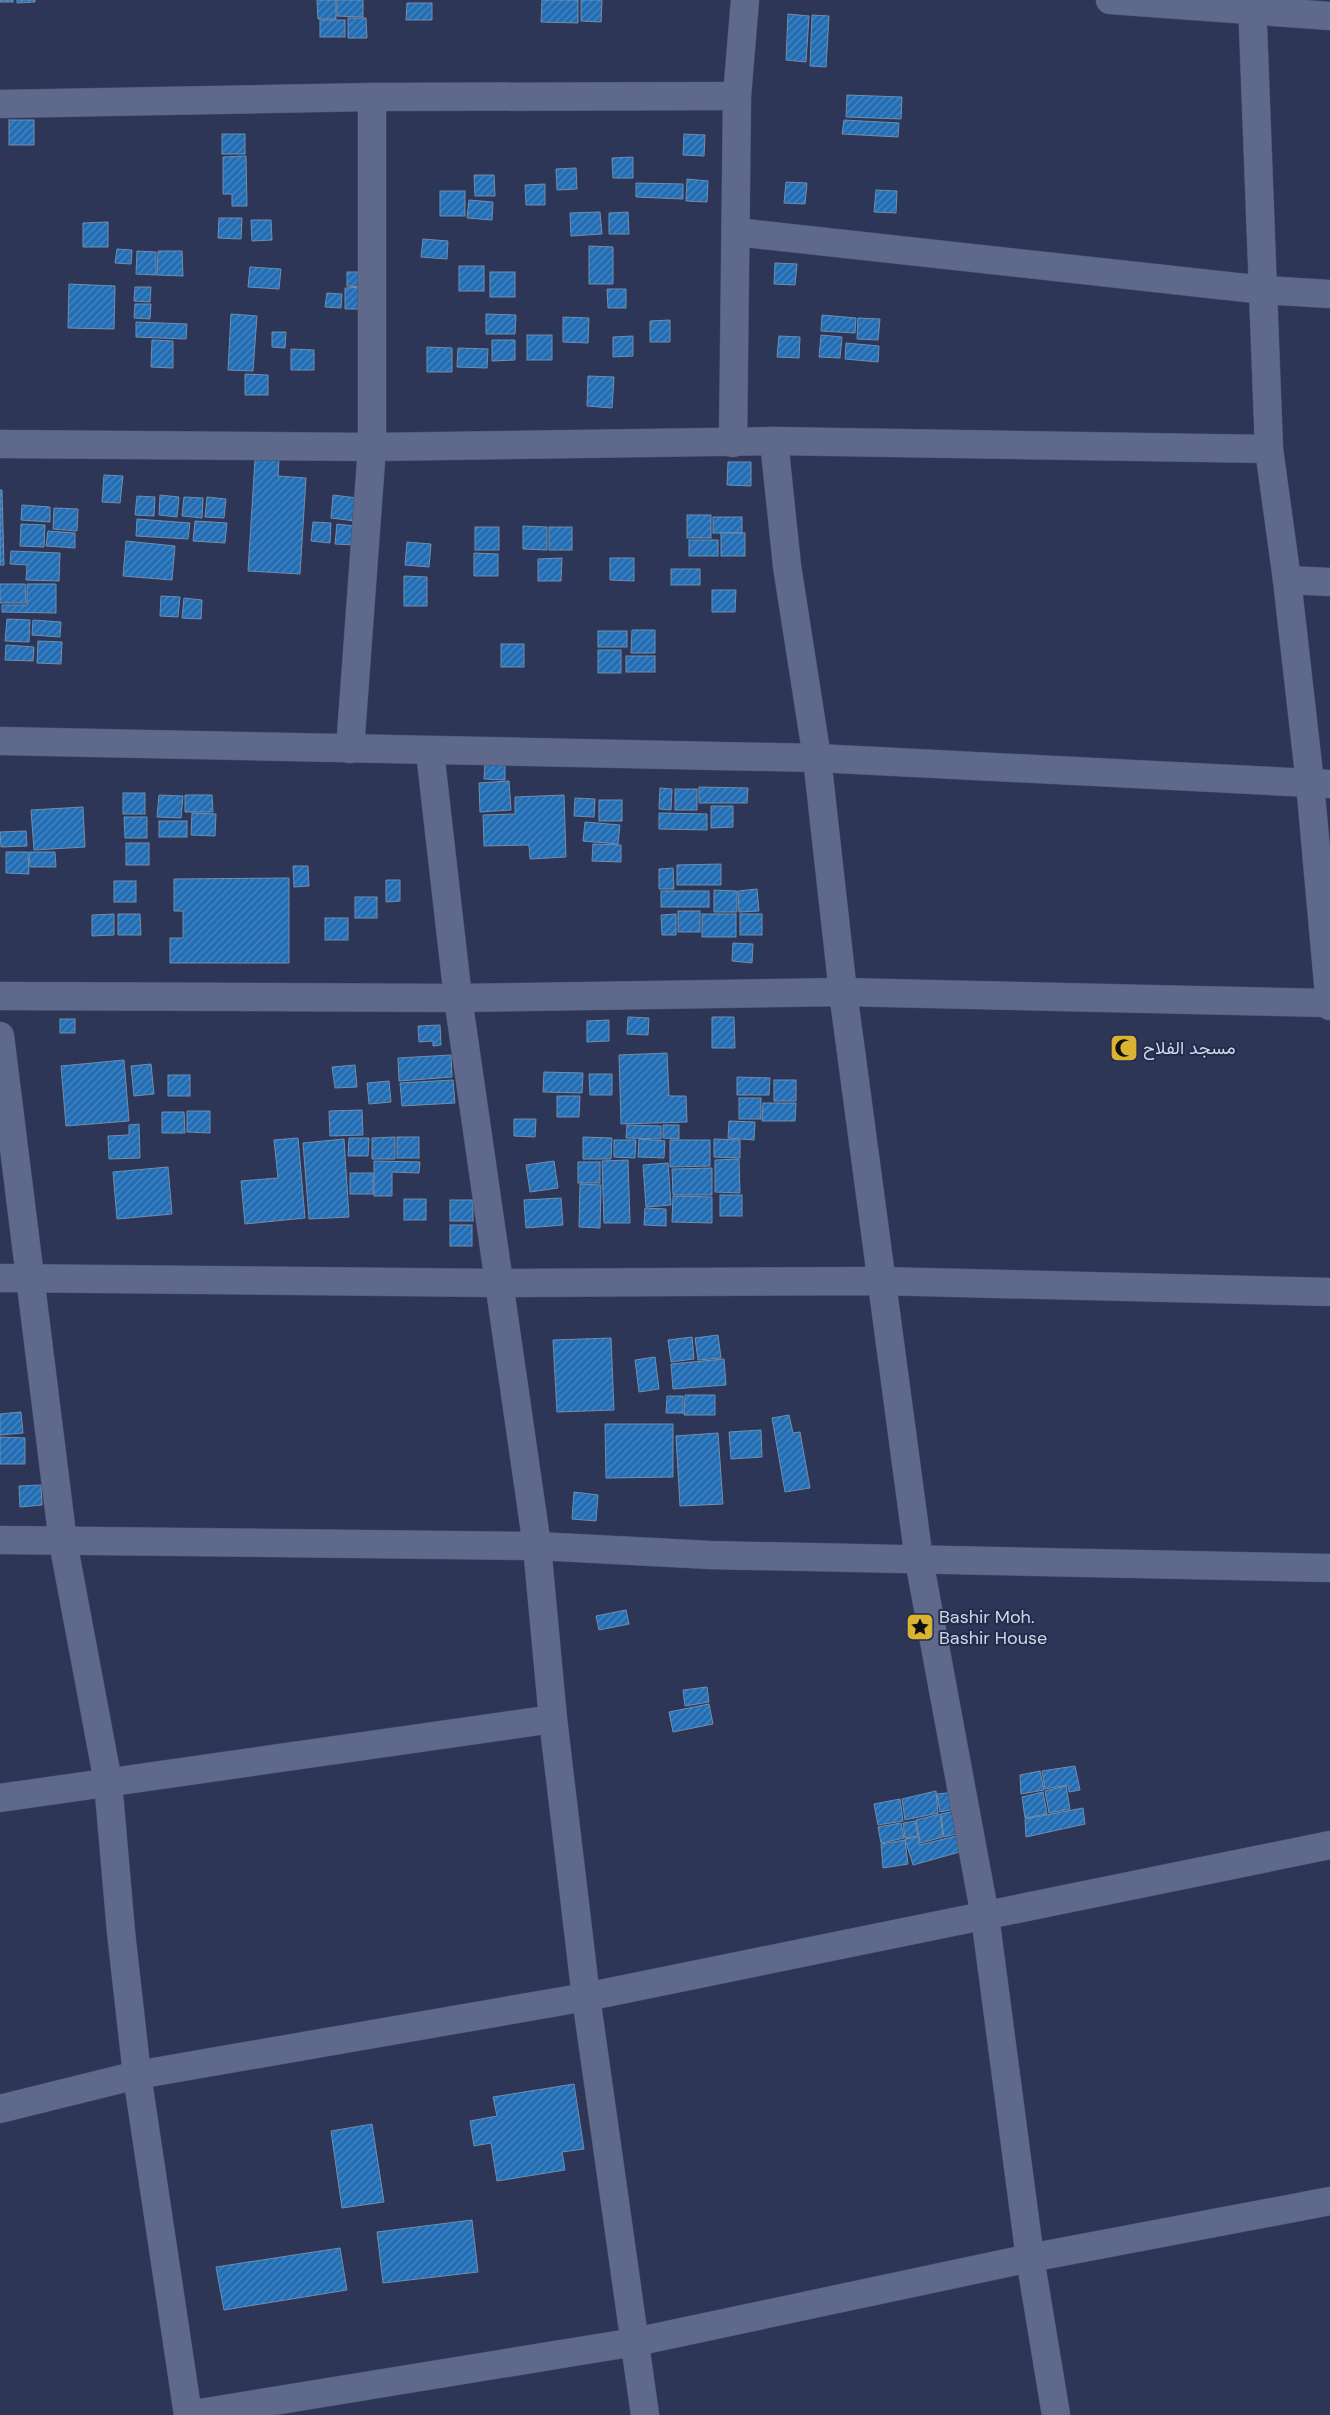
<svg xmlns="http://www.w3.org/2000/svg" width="1330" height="2415" font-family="'DM Sans',Vazirmatn,sans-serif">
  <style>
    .building { fill: url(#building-hatch); stroke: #718ead }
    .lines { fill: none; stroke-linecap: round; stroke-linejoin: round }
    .street-casing { stroke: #49516c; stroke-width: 29 }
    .street { stroke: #5e698c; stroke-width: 28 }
    .labels { text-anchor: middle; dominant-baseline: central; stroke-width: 4; stroke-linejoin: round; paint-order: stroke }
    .poi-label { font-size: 18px; fill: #d0d7eb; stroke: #232c4b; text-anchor: start }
  </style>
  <defs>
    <pattern id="building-hatch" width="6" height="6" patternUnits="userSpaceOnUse" patternTransform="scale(1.25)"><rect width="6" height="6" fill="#226db3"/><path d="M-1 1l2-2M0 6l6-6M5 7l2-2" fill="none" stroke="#4b88c1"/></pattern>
  </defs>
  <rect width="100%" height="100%" fill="#2d3656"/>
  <g class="building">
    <rect x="0" y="0" width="13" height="2"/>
    <polygon points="17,0 35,0 35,2 17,3"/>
    <polygon points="317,0 336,0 336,19 318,19"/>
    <polygon points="337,0 363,0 363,17 337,16"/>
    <polygon points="542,0 578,0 578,23 541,22"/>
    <polygon points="581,0 602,0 601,22 581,21"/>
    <polygon points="407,3 432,3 432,20 406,20"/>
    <polygon points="788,14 809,16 806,62 786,60"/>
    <polygon points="812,15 829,16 826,67 810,66"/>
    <polygon points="348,18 366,18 367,38 348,38"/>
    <rect x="320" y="20" width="25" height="17"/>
    <polygon points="847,95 902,97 901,119 846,117"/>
    <rect x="9" y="120" width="25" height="25"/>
    <polygon points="844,120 899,123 898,137 842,134"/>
    <rect x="222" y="134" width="23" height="20"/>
    <polygon points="684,134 705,135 704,156 683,155"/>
    <polygon points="246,156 247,206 232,206 232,194 223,194 223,157"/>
    <polygon points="633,157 633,178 613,178 612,158"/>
    <polygon points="576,168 577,189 557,190 556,169"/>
    <polygon points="474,175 494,175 495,196 475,196"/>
    <polygon points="687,179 708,181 707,202 686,201"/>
    <polygon points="786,182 807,183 805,204 784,203"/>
    <polygon points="636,183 683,184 683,199 636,197"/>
    <polygon points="545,184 545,205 526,205 525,185"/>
    <polygon points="876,190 897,191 896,213 874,212"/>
    <rect x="440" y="191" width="25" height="25"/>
    <polygon points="469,200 493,202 492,220 467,218"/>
    <polygon points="600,212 602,234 571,236 570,213"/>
    <polygon points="628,212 629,234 609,234 609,213"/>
    <polygon points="219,218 242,218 241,239 218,238"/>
    <polygon points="251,220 271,220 272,240 252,241"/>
    <polygon points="108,222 108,247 83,247 83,223"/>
    <polygon points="423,239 448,241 447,259 421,257"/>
    <polygon points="589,246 613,247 613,284 589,284"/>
    <polygon points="117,249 132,250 131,264 115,263"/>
    <polygon points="137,251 156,252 156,275 136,274"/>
    <polygon points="158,251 182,251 183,276 157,275"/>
    <polygon points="775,263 797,264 795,285 774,284"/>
    <rect x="459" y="266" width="25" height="25"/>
    <polygon points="250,267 281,269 279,289 248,287"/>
    <polygon points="347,272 363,272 362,287 347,286"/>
    <rect x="490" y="272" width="25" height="25"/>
    <polygon points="69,284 115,286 114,329 68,328"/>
    <polygon points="135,287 151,287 150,302 134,301"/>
    <polygon points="365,287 365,309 345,309 345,288"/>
    <polygon points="607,289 626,289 626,308 608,308"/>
    <polygon points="327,293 342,294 341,308 325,307"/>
    <polygon points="135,304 151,304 150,319 134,318"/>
    <polygon points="231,314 257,316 253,371 228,370"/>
    <polygon points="486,314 516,315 515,334 486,334"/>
    <polygon points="822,315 856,318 855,333 821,331"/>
    <polygon points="563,317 589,318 588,343 563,342"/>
    <polygon points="858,318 880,319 878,340 857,339"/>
    <polygon points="670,320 670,342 650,342 650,321"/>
    <polygon points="136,322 187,324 186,339 136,337"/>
    <polygon points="272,332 286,332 285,348 272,347"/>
    <rect x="527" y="335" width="25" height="25"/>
    <polygon points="821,335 842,337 840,358 819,357"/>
    <polygon points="633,336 633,356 613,357 613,337"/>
    <polygon points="779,336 800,337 799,358 777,357"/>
    <polygon points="152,340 173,341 173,368 151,367"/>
    <polygon points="492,340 515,340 515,360 492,361"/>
    <polygon points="846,343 879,346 878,362 845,359"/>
    <polygon points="427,347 452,348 452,372 427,372"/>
    <polygon points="458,348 488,349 487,368 457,367"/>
    <polygon points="291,349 314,350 314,370 291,370"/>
    <polygon points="245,374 268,375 268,395 245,395"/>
    <polygon points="588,376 614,377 612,408 587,406"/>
    <polygon points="255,459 279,460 278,476 306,478 300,574 248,571"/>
    <polygon points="728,462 751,462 751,486 727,485"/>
    <polygon points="104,475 123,476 120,503 102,502"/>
    <polygon points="0,490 2,490 4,565 0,565"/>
    <polygon points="160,495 179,497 177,517 159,515"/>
    <polygon points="333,495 357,498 355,521 331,518"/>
    <polygon points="137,496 155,497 154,516 135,515"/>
    <polygon points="184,497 203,498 202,518 182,516"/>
    <polygon points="207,497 226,499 224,518 205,517"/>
    <polygon points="22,505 50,507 50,522 21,520"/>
    <polygon points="54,508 78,509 77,531 53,529"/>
    <rect x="687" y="515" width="24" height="23"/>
    <rect x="713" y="517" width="29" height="16"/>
    <polygon points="137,519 190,523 188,539 136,536"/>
    <polygon points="195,521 227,523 225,543 193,541"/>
    <polygon points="313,522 331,523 330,543 311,541"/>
    <polygon points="21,524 45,525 44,547 20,546"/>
    <polygon points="337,524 355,526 354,545 335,544"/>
    <polygon points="523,526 547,527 547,550 523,549"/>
    <rect x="475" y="527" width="24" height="23"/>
    <rect x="549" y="527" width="23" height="23"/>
    <polygon points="48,531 75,533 75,548 46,546"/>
    <rect x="721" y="533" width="24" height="23"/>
    <rect x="689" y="540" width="29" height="16"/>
    <polygon points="126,541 175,546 172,580 123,576"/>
    <polygon points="407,542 431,544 429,567 405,565"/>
    <polygon points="11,551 60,553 59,581 26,580 27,565 10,564"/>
    <polygon points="474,553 498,554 498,576 474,576"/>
    <polygon points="562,558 561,581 538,581 538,559"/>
    <polygon points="610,558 634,558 634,581 610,580"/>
    <rect x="671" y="569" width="29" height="16"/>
    <polygon points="404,576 427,577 427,606 404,606"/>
    <polygon points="0,584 25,584 26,603 0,603"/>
    <polygon points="27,584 56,584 56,613 2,612 2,605 27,605"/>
    <polygon points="712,590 736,590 735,612 712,612"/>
    <polygon points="161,596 180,597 178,617 160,616"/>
    <polygon points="184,598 202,600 201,619 182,618"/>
    <polygon points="7,619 30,620 29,642 5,641"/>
    <polygon points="33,620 61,622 60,637 32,635"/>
    <polygon points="632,630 655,630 655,653 631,653"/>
    <rect x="598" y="631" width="29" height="16"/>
    <polygon points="38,641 62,642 61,664 37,663"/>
    <rect x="501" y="644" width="23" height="23"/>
    <polygon points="6,645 34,647 33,661 5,660"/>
    <rect x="598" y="650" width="23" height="23"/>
    <rect x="626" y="656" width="29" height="16"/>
    <polygon points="485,761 505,762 505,780 484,779"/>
    <polygon points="509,781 511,810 480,812 479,783"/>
    <polygon points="699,787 748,788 747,803 699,803"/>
    <polygon points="660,788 672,789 671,810 659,809"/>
    <rect x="675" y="789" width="22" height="21"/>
    <rect x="123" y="793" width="22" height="21"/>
    <polygon points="159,795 183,796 181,818 157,817"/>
    <polygon points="185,795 212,795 213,812 185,812"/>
    <polygon points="564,795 566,857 530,859 529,845 484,846 483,815 515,814 515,797"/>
    <polygon points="575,798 595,799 594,817 574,816"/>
    <rect x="599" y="800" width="23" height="21"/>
    <polygon points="711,806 733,806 733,827 711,828"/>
    <polygon points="83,807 85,847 34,850 31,810"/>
    <polygon points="192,813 216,814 215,836 191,835"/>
    <polygon points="659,813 707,814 707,830 659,829"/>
    <polygon points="124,817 147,817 147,838 125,838"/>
    <rect x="159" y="821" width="28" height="16"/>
    <polygon points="585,822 620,825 618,844 583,841"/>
    <polygon points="26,831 27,846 1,847 0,832"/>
    <rect x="126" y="843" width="23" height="22"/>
    <polygon points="593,844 621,845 621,862 592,861"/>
    <polygon points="6,852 28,852 29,874 6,873"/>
    <polygon points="29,852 55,852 56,867 30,867"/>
    <polygon points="721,864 721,885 677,885 677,865"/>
    <polygon points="293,866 308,866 309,886 294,887"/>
    <polygon points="673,868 674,889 659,889 659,869"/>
    <polygon points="289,878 289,963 170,963 170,938 183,938 183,911 174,911 174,879"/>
    <polygon points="386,880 400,880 400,901 386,902"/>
    <rect x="114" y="881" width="22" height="21"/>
    <polygon points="757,889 759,911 739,912 738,891"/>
    <polygon points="714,890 737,891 737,912 714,912"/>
    <rect x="661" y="891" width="48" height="16"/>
    <rect x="355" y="897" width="22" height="21"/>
    <rect x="678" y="911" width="22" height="21"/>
    <polygon points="114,914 114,935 92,936 92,915"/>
    <polygon points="118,914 140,914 141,935 118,935"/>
    <polygon points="676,914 676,935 662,935 661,915"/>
    <rect x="702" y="914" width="34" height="23"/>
    <rect x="740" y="914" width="22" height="21"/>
    <rect x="325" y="918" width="23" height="22"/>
    <polygon points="733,943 753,944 752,963 732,961"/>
    <polygon points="628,1017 649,1018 648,1035 627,1034"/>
    <polygon points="712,1017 734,1017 735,1048 712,1048"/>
    <rect x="60" y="1019" width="15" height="14"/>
    <polygon points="609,1020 609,1041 587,1042 587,1021"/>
    <polygon points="440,1025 441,1045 433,1046 433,1041 419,1042 418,1026"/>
    <polygon points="667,1053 669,1096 686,1096 687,1122 621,1124 619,1055"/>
    <polygon points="451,1055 452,1077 399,1081 398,1058"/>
    <polygon points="124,1060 129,1121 66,1126 61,1066"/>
    <polygon points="151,1064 154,1094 134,1096 131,1066"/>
    <polygon points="355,1065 357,1087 335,1088 332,1067"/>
    <polygon points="544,1072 583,1073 582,1093 543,1092"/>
    <polygon points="589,1074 612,1074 612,1095 590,1095"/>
    <rect x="168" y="1075" width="22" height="21"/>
    <polygon points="737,1077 770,1078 769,1095 737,1095"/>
    <polygon points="453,1080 455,1103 402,1106 400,1083"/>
    <rect x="774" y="1080" width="22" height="21"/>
    <polygon points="389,1081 391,1102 369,1104 367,1083"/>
    <polygon points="557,1096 580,1096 579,1117 557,1117"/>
    <rect x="739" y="1098" width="22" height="21"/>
    <polygon points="763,1103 796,1103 795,1121 762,1121"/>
    <polygon points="362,1110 363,1135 330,1136 329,1111"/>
    <polygon points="187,1111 210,1111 210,1133 187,1132"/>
    <polygon points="162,1112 184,1112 185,1133 162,1133"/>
    <polygon points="514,1119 536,1119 535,1137 514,1136"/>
    <polygon points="729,1121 755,1122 754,1140 728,1138"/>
    <polygon points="139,1124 140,1158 109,1159 108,1136 129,1135 129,1125"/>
    <polygon points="627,1125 661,1126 661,1139 626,1138"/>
    <polygon points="663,1125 679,1125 679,1139 663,1138"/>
    <polygon points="395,1137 395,1159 372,1159 372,1138"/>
    <rect x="397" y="1137" width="22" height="21"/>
    <polygon points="583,1137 612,1138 611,1159 583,1159"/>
    <polygon points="298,1138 305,1218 245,1224 241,1181 278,1178 274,1140"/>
    <polygon points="349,1138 369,1138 368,1156 348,1156"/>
    <polygon points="344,1139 349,1217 309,1219 303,1143"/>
    <polygon points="639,1139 665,1141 664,1158 638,1157"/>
    <polygon points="714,1139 740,1140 740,1158 714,1157"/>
    <polygon points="614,1140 636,1140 635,1158 614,1157"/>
    <polygon points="670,1140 710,1140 710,1166 670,1167"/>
    <polygon points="739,1159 740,1193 715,1192 715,1160"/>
    <polygon points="628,1160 630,1223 604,1223 602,1161"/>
    <polygon points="374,1161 420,1162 419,1173 392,1172 392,1196 374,1196"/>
    <polygon points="554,1161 558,1188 530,1192 526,1165"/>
    <rect x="578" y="1162" width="22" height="21"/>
    <polygon points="668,1163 671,1205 646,1207 643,1165"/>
    <polygon points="168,1167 172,1214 117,1219 113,1172"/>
    <polygon points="712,1168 712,1195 673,1195 672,1169"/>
    <rect x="350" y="1173" width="23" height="21"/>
    <polygon points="580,1184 601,1185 600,1228 579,1227"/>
    <rect x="720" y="1195" width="22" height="21"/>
    <polygon points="673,1196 712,1197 712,1223 672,1222"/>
    <polygon points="561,1198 563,1225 526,1228 524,1200"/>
    <rect x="404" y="1199" width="22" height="21"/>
    <rect x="450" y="1200" width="23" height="21"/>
    <polygon points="645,1208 666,1209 666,1226 644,1225"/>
    <rect x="450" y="1225" width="22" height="21"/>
    <polygon points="718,1335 721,1358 698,1360 695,1338"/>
    <polygon points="692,1337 694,1359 671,1362 668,1340"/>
    <polygon points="611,1338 614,1410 557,1412 553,1340"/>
    <polygon points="655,1357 659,1389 639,1392 635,1360"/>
    <polygon points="724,1359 726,1385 673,1389 671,1364"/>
    <polygon points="685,1395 715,1395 715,1415 684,1415"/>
    <polygon points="667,1396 683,1396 683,1413 666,1413"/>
    <polygon points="21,1412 23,1433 0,1435 0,1414"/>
    <polygon points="789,1415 793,1433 800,1432 810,1488 785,1492 772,1418"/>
    <polygon points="605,1424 673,1424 673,1477 606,1478"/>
    <polygon points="761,1430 762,1457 731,1459 729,1432"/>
    <polygon points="718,1433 723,1504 680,1506 676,1436"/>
    <polygon points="0,1437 25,1438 25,1464 0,1464"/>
    <polygon points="41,1485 42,1505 20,1507 19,1486"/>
    <polygon points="574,1492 598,1495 596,1521 572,1519"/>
    <polygon points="626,1610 629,1624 599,1630 596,1616"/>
    <polygon points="707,1687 709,1702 685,1706 683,1690"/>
    <polygon points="709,1704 713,1724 673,1732 669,1712"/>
    <polygon points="1075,1766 1080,1790 1069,1792 1068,1785 1045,1789 1042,1771"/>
    <polygon points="1040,1771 1044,1790 1021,1794 1020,1775"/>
    <polygon points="1066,1786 1070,1809 1049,1813 1045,1791"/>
    <polygon points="936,1791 938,1813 905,1820 902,1799"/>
    <polygon points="956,1792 960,1808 940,1812 937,1794"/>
    <polygon points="1043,1792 1047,1814 1025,1818 1022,1797"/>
    <polygon points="900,1799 903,1821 878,1825 874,1804"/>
    <polygon points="1083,1808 1085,1824 1026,1837 1025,1819"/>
    <polygon points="960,1810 964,1832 944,1837 941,1814"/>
    <polygon points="940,1814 943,1837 920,1843 916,1820"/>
    <polygon points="915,1821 918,1836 905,1838 903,1823"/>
    <polygon points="901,1823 904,1838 881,1843 878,1827"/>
    <polygon points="965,1834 967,1850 913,1865 905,1839 919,1837 919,1845"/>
    <polygon points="905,1840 908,1864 883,1868 881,1844"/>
    <polygon points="574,2084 584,2149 562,2152 565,2170 497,2181 491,2143 474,2146 470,2121 497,2116 493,2097"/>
    <polygon points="372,2124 384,2202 342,2208 331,2131"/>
    <polygon points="472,2220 478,2272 383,2283 377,2232"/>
    <polygon points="340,2248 347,2290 224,2310 216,2267"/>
  </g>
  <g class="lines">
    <defs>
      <g id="street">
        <polyline points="1110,0 1330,16"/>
        <polyline points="1252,0 1269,449 1287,580 1310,783 1330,1006"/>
        <polyline points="0,104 372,97 737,96"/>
        <polyline points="736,232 1264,290 1330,294"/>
        <polyline points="774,441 787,566 817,758 843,992 919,1560 985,1916 1030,2258 1056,2415"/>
        <polyline points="733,443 737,96 745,0"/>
        <polyline points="0,444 372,447 774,441 1269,449"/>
        <polyline points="1287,580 1330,582"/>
        <polyline points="0,741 817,758 1330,784"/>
        <polyline points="350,749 372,447 372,97"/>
        <polyline points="430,752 458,998 537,1546 553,1719 586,1997 645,2415"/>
        <polyline points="0,996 458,998 843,992 1330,1003"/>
        <polyline points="0,1036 63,1542 108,1782 121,1932 137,2075 188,2415"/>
        <polyline points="0,1278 498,1283 880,1281 1330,1292"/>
        <polyline points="0,1540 537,1546 710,1555 1330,1568"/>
        <polyline points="0,1798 553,1719"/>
        <polyline points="0,2109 137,2075 586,1997 1330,1845"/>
        <polyline points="188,2415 635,2342 1030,2258 1330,2201"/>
      </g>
    </defs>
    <use href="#street" class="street-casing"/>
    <use href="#street" class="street"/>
  </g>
  <defs>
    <symbol id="mosque-square" viewBox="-11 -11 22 22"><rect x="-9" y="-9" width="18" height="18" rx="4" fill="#dab333" stroke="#232c4b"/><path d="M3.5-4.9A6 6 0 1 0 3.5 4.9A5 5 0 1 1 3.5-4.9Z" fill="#111"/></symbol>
    <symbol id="sight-square" viewBox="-11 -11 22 22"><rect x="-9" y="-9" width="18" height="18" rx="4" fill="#dab333" stroke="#232c4b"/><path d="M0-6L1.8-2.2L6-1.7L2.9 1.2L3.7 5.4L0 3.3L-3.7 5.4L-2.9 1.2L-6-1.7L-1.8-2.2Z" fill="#111"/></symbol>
  </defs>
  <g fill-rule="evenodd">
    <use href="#mosque-square" x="1108" y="1032" width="32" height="32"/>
    <use href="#sight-square" x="904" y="1611" width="32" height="32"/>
  </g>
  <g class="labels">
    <g class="poi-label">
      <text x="1143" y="1048">مسجد الفلاح</text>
      <text x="939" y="1617">Bashir Moh.<tspan x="939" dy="21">Bashir House</tspan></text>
    </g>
  </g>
</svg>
